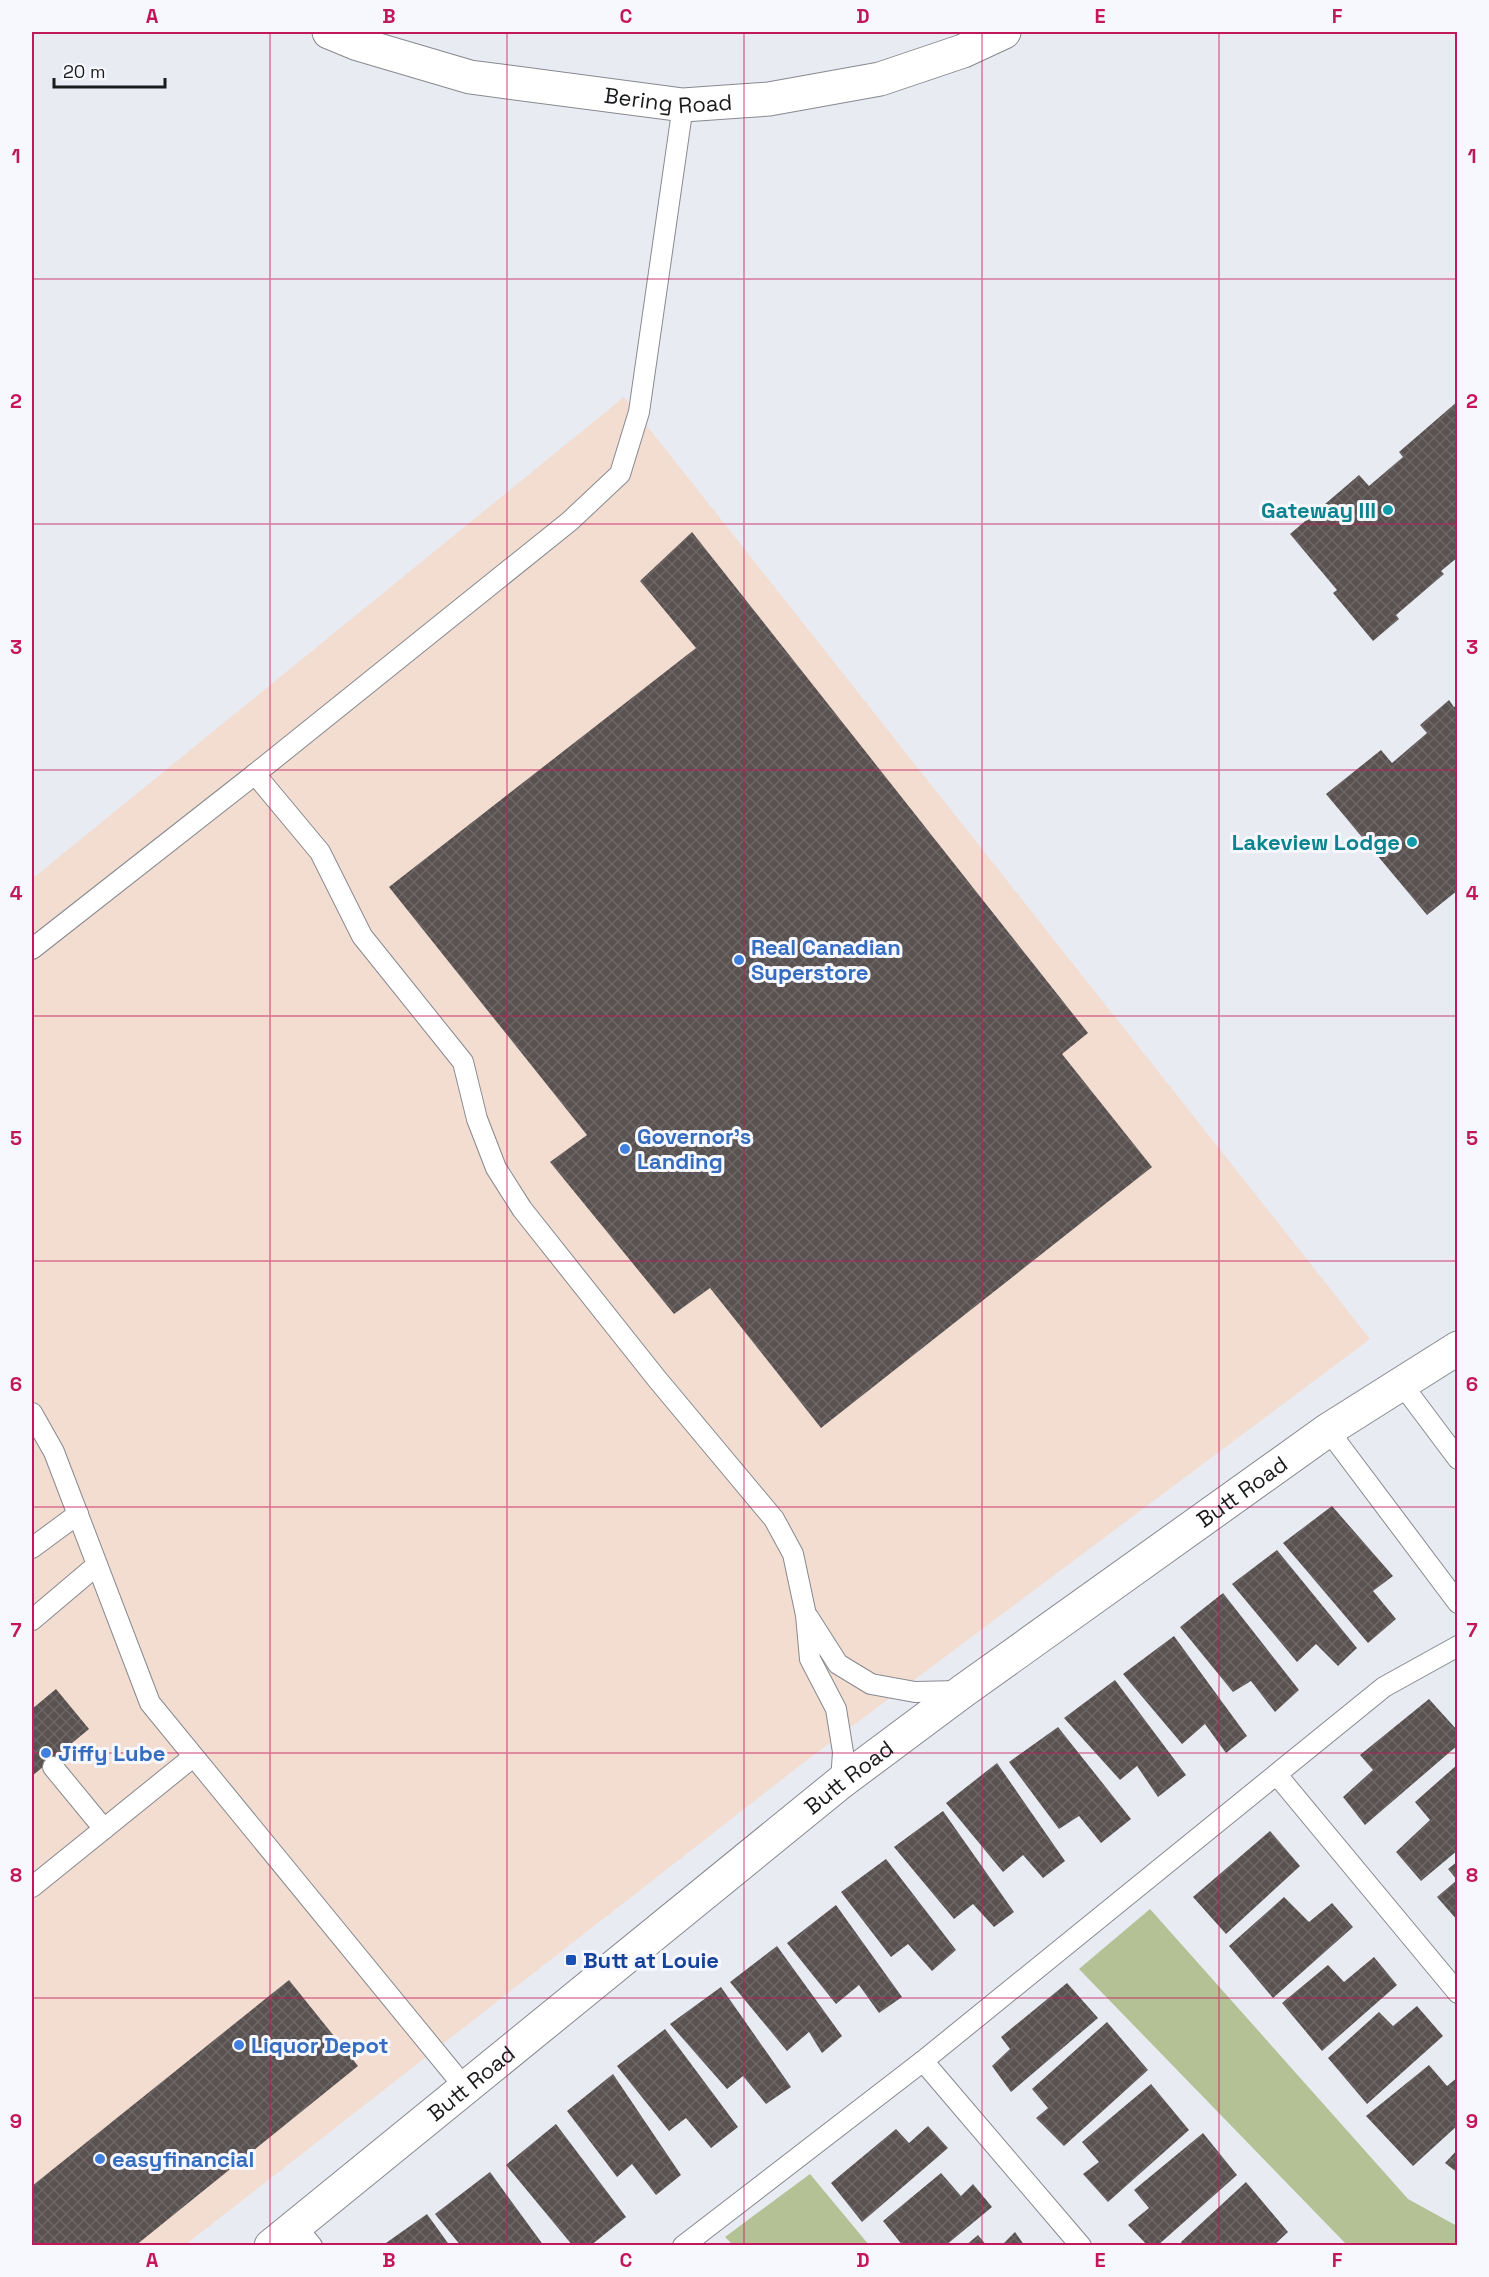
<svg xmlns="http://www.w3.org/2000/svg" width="1489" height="2277" font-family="'Space Grotesk',sans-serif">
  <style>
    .commercial { fill: #f3dcd0 }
    .green { fill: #b3c195 }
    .building { fill: url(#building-cross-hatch) }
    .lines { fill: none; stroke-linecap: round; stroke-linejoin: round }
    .service-casing { stroke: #87898f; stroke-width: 22 }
    .minor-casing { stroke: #87898f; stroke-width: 35 }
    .tertiary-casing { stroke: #87898f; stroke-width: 35 }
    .service { stroke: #fff; stroke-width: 20 }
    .minor { stroke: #fff; stroke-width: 33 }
    .tertiary { stroke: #fff; stroke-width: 33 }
    .grid { fill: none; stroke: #c2185b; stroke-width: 1.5; stroke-opacity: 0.55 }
    .culture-dot { fill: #0f9aa8; stroke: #f7f8fe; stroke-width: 2 }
    .shop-dot { fill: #3f7fe0; stroke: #f7f8fe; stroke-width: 2 }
    .transit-dot { fill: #1a4fb4; stroke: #f7f8fe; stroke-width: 2 }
    .labels { text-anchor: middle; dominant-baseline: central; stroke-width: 6; stroke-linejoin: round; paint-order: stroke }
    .street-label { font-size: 22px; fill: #1a1b1d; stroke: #f7f8fe }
    .culture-label { font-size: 22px; font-weight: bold; fill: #0d838f; stroke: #f7f8fe; text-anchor: end }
    .shop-label { font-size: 22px; font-weight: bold; fill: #366cbe; stroke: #f7f8fe; text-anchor: start }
    .transit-label { font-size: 22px; font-weight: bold; fill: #164399; stroke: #f7f8fe; text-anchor: start }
    .neatline { fill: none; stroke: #c2185b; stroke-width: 2 }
    .grid-label { font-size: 20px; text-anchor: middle; font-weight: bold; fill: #c2185b }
  </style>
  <defs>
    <pattern id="building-cross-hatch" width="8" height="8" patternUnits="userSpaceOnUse" patternTransform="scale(1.5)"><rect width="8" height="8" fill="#595251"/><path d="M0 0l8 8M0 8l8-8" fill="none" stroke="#6c6766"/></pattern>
  </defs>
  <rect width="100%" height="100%" fill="#e9ebf2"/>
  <polygon class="commercial" points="624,397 1370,1339 803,1763 185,2245 32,2246 32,879"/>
  <g class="green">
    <polygon points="1150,1909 1408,2199 1457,2226 1457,2245 1347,2245 1079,1969"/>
    <polygon points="810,2174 869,2245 733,2245 725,2237"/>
  </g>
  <g class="building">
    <polygon points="1458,401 1458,557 1441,571 1444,574 1396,615 1399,619 1373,641 1333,593 1337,590 1290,534 1359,475 1369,486 1403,457 1399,452"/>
    <polygon points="692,532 1088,1033 1062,1054 1152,1167 821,1428 710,1288 674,1314 550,1162 587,1135 389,887 696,648 640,581"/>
    <polygon points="1449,700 1454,707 1458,704 1458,890 1427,915 1326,794 1381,750 1392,763 1427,733 1420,725"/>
    <polygon points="1332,1506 1393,1576 1373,1591 1396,1619 1368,1643 1283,1543"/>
    <polygon points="1277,1550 1357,1648 1338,1666 1316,1644 1297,1662 1232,1584"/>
    <polygon points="1223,1593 1299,1690 1275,1712 1251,1681 1233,1692 1180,1627"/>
    <polygon points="1174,1636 1247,1736 1226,1753 1205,1724 1182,1744 1123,1674"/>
    <polygon points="1115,1680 1186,1775 1158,1797 1137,1766 1120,1780 1064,1718"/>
    <polygon points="56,1689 89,1729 32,1776 32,1709"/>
    <polygon points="1429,1699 1458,1731 1458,1745 1365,1825 1343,1797 1373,1770 1360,1755"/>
    <polygon points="1058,1727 1131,1819 1101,1843 1079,1816 1059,1829 1009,1762"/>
    <polygon points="997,1763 1065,1861 1043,1878 1023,1855 1003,1872 946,1803"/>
    <polygon points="1458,1764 1458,1850 1421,1881 1396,1852 1430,1820 1415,1802"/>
    <polygon points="943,1811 1014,1912 994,1927 973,1904 954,1919 894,1847"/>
    <polygon points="1270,1831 1300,1866 1226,1934 1193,1897"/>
    <polygon points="886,1859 956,1950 932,1971 908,1944 891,1957 841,1892"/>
    <polygon points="1458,1861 1458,1921 1437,1897 1457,1880 1448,1869"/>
    <polygon points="1284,1897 1309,1922 1332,1903 1353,1927 1273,1998 1229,1946"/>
    <polygon points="836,1905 902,1997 879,2013 859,1985 836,2004 787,1943"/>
    <polygon points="777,1946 842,2036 822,2053 809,2032 787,2051 730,1982"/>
    <polygon points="1374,1957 1397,1985 1322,2051 1282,2003 1328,1965 1344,1982"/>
    <polygon points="289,1980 358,2066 135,2246 32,2246 32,2186"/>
    <polygon points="1067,1983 1098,2018 1011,2092 992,2066 1010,2049 1001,2037"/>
    <polygon points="721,1987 791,2087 766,2104 743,2076 727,2089 670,2024"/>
    <polygon points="1417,2006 1443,2036 1367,2104 1328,2058 1379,2012 1393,2026"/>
    <polygon points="1107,2022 1148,2070 1064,2146 1036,2118 1048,2108 1032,2089"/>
    <polygon points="665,2029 738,2127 711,2148 686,2118 669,2131 617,2066"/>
    <polygon points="1429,2065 1447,2086 1458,2077 1458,2125 1413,2166 1366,2116"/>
    <polygon points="613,2074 681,2175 656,2195 632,2164 617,2177 567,2111"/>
    <polygon points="1151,2084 1189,2130 1108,2202 1083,2174 1099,2162 1082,2142"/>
    <polygon points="556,2124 626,2217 590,2246 573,2246 506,2165"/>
    <polygon points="928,2126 948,2148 862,2222 831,2183 896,2129 909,2143"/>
    <polygon points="1203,2133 1237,2175 1157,2246 1148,2246 1128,2225 1149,2208 1134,2190"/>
    <polygon points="1458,2149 1458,2173 1445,2163"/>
    <polygon points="490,2172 544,2246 461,2246 435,2214"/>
    <polygon points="941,2173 961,2196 973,2184 992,2207 945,2246 903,2246 883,2221"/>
    <polygon points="1246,2182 1288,2232 1273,2246 1184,2246 1181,2242"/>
    <polygon points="427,2214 450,2246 388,2246 386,2243"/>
    <polygon points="1015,2232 1025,2246 1001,2246"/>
    <polygon points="978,2235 987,2246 965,2246"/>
  </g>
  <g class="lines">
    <defs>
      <g id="service">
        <polyline points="255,774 320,852 362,936 463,1062 477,1119 496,1168 522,1209 657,1379 774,1519 793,1554 806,1615 810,1659 836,1709 843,1752 841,1782"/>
        <polyline points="32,949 255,774 570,521 620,474 639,412 683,105"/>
        <polyline points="1401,1383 1458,1459"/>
        <polyline points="32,1413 54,1452 150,1703 466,2089"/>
        <polyline points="1328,1430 1458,1603"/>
        <polyline points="32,1548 78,1514"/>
        <polyline points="808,1617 838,1664 871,1684 915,1692 959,1691"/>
        <polyline points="32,1620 97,1565"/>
        <polyline points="53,1767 104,1829"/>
        <polyline points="1277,1775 1458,1993"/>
        <polyline points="32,1887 193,1757"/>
        <polyline points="923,2061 1081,2246"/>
        <polyline points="295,2225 312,2246"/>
        <polyline points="683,2246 923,2061 1384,1687 1458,1646"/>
      </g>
      <g id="minor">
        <path id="s1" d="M329 32 358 44 470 77 683 105 769 99 880 79 963 51 1004 32"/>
      </g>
      <g id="tertiary">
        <path id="s2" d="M271 2246 841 1782 963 1691 1328 1430 1458 1348"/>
      </g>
    </defs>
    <use href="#service" class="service-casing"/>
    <use href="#minor" class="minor-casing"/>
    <use href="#tertiary" class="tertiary-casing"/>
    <use href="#service" class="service"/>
    <use href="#minor" class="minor"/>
    <use href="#tertiary" class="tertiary"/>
  </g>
  <path class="grid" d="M270 32V2246M507 32V2246M744 32V2246M982 32V2246M1219 32V2246M32 279H1458M32 524H1458M32 770H1458M32 1016H1458M32 1261H1458M32 1507H1458M32 1753H1458M32 1998H1458"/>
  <g class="culture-dot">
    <circle cx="1388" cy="510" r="6"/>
    <circle cx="1412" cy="842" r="6"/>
  </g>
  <g class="shop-dot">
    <circle cx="739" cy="960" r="6"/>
    <circle cx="625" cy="1149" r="6"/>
    <circle cx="46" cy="1753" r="6"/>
    <circle cx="239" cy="2045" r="6"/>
    <circle cx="100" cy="2159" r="6"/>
  </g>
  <rect class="transit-dot" x="565" y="1954" width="12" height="12" rx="3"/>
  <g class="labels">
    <g class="street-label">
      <text stroke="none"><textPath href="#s1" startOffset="348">Bering Road</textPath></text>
      <text stroke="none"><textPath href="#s2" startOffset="1230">Butt Road</textPath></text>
      <text stroke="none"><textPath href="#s2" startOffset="744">Butt Road</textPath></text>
      <text stroke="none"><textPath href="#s2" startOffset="258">Butt Road</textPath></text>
    </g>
    <g class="culture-label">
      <text x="1376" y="510">Gateway III</text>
      <text x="1400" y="842">Lakeview Lodge</text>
    </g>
    <g class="shop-label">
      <text x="751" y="947">Real Canadian<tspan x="751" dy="25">Superstore</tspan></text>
      <text x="637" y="1136">Governor's<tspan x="637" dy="25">Landing</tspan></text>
      <text x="58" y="1753">Jiffy Lube</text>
      <text x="251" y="2045">Liquor Depot</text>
      <text x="112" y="2159">easyfinancial</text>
    </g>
    <g class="transit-label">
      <text x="583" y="1960">Butt at Louie</text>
    </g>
  </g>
  <rect width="1489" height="2277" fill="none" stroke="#f7f8fe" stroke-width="66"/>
  <path d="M54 78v9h111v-9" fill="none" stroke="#1a1b1d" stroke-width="3"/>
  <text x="63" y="78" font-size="18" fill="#1a1b1d" stroke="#f7f8fe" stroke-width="4.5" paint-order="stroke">20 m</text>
  <rect x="33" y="33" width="1423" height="2211" class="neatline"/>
  <g class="grid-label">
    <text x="152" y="23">A</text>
    <text x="389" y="23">B</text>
    <text x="626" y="23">C</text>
    <text x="863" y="23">D</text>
    <text x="1100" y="23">E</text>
    <text x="1337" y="23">F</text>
    <text x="16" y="163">1</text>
    <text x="1472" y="163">1</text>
    <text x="16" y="408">2</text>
    <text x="1472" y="408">2</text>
    <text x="16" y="654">3</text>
    <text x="1472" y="654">3</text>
    <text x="16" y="900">4</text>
    <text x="1472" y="900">4</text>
    <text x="16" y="1145">5</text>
    <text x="1472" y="1145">5</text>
    <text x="16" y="1391">6</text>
    <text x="1472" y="1391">6</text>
    <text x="16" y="1637">7</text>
    <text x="1472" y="1637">7</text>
    <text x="16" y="1882">8</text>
    <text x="1472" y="1882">8</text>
    <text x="16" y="2128">9</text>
    <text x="1472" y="2128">9</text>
    <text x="152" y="2267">A</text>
    <text x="389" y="2267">B</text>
    <text x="626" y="2267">C</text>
    <text x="863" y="2267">D</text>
    <text x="1100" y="2267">E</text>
    <text x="1337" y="2267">F</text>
  </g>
</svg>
